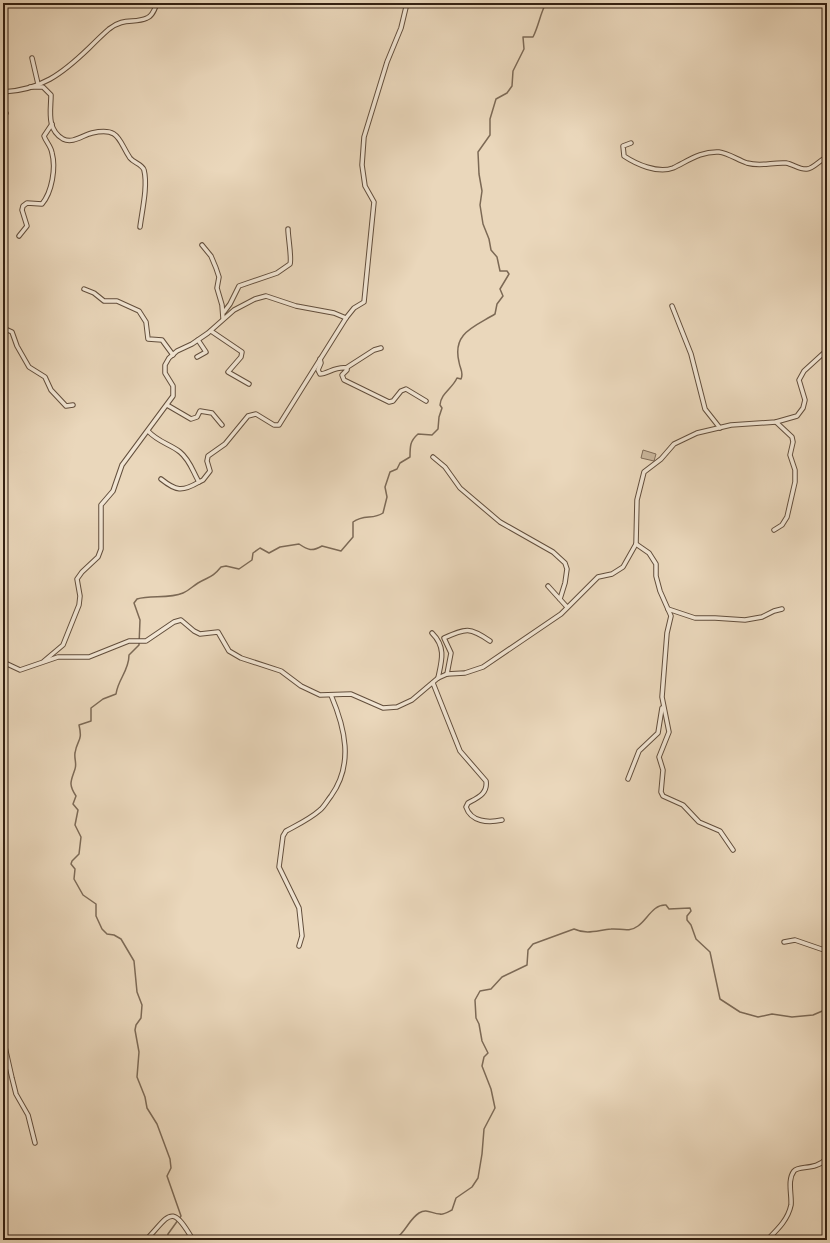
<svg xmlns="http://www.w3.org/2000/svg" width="830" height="1243" font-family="'Gentium Book Plus',serif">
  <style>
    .pitch { fill: #cbb89e; stroke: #806c58 }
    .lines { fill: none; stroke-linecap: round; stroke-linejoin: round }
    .stream { stroke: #7c6955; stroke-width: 1.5 }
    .minor-casing { stroke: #624e3c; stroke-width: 5.5 }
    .minor { stroke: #f1e5d3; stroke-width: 3.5 }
  </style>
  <rect width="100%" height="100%" fill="#ead7bb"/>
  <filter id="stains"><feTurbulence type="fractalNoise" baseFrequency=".005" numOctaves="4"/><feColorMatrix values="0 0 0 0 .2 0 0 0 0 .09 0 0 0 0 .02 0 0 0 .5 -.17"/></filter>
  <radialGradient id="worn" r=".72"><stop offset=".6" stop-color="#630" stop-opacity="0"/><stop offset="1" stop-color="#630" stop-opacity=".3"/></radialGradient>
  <polygon class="pitch" points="643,450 656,454 654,461 641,458"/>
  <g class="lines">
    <g class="stream">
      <path d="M167 1240 168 1234 181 1216 167 1176 171 1168 170 1159 157 1124 147 1108 145 1097 137 1077 139 1052 135 1030 136 1025 141 1018 142 1005 137 992 134 961 121 939 114 935 107 934 102 929 96 916V904L83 895 74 879 75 869 71 864 72 861 79 854 81 837 75 825 78 810 73 804 76 796C68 784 71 781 75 769 77 764 74 758 75 753 77 739 83 742 79 725L91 721V708L103 699 116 694C118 679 129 671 129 655L139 645 140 620 134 603 137 599C151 595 169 599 183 593 188 591 193 586 198 583 210 576 212 578 221 567L226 566 239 569 252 560 253 553 260 548 269 553 280 547 299 544C308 550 312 552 322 546L341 551 353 537V522C364 514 373 520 383 513L387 497 385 487 390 472 397 469 400 463 410 457C410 446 410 441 418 434L432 435 438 429 439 417 442 408 440 405C441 393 452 389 457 378L461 379C464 372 460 369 459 362 452 333 474 327 495 314L497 304 503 296 500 289 509 274 507 271H500L497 257 491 250 489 239 483 224 480 205 482 191 479 174 478 152 490 135V119L496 99 507 93 512 86 513 71 524 49 523 37H533C539 25 540 14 546 3"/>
      <path d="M392 1240C405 1235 408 1220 419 1213 427 1208 432 1214 440 1214 443 1215 448 1212 452 1210L456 1198 472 1187 478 1178 482 1154 484 1129 495 1108 491 1089 482 1066 484 1057 488 1053 482 1041 479 1024 476 1018 475 1000 480 991 491 989 502 977 527 965 528 950 533 944 574 929C587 935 598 930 611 929 620 928 629 933 638 926 647 920 653 904 666 905L669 909 690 908 691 911 687 916V920L691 925 696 939 710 952 720 999 740 1012 758 1017 772 1014 792 1017 813 1015 827 1009"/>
    </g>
    <defs>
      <g id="minor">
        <polyline points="32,58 38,84"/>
        <path d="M30 87H43L51 95C51 110 46 129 63 139 73 144 83 135 92 133 120 127 118 140 130 158 134 163 142 164 144 170 148 186 142 211 140 227"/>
        <path d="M3 92C41 90 62 74 89 48 95 42 102 35 109 29 124 17 134 24 147 18 153 16 155 8 157 3"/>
        <polyline points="3,114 6,113"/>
        <path d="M631 143 623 146 624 156C636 164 658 174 673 168 688 161 701 151 719 152 728 153 738 160 747 163 762 167 772 162 786 163 793 164 800 170 807 169 813 169 821 159 827 157"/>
        <path d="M19 236 27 226 22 210 23 206 27 203 42 204C52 192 56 168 52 153 51 146 46 142 44 136L52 124"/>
        <polyline points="202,245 211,256 216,268 219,277 217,288 222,305 223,318"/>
        <polyline points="84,289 94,293 104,301 117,301 139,311 146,322 148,339 162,340 173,355"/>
        <polyline points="672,306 691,354 705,409 720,428"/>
        <path d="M224 312 230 304 239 286 277 273 290 264C292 259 288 237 288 229"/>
        <polyline points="3,328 12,332 17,346 29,367 45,377 51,390 66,406 73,405"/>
        <polyline points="211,331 242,352 241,357 228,372 249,384"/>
        <polyline points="197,357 206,352 198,340"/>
        <path d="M320 359 321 363 318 370 320 374C328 374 335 366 347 368V370L342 375 344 380 389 402 393 401 401 391 406 389 426 401"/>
        <polyline points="346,368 374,350 381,348"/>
        <polyline points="167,405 191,419 197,417 200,411 212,413 222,425"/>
        <path d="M148 431C158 442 170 444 180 452 190 460 193 472 199 482L203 480 210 471 207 461 208 456 225 444 248 416 256 414 274 425H279L346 318 354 308 364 302 374 202 365 186 362 165 364 137 387 62 401 28 407 3"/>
        <polyline points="433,457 445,467 460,488 500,522 553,552 565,563 567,569 565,583 560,599"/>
        <path d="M161 479C176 491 182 492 199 482"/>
        <polyline points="774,530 782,525 787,517 795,482 795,470 790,455 793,442 792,437 776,422"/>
        <polyline points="636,544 649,553 656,564 656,576 660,591 671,616 667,633 662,697 669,732 659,757 663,770 661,792 663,796 683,805 699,822 720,831 733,850"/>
        <polyline points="548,586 567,607"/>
        <polyline points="668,609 695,618 715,618 745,620 762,617 774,611 782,609"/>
        <path d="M432 633C446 647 442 660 438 678"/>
        <polyline points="44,661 63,645 79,605 80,596 77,579 82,572 98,557 101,549 101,505 113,491 122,465 173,396 173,386 165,373 165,365 169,358 177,351 192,344 208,333 234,310 255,299 266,296 296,306 334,313 346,318"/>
        <polyline points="3,662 20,670 58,657 89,657 129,641 146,641 174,622 181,620 194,631 200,634 218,632 229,651 241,658 281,671 301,686 320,695 351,694 383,708 397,707 412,700 438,678 447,674 465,673 483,667 561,614 598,577 612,574 623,567 636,544 637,500 644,472 661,459 674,444 697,433 731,425 776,422 797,416 803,408 805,400 799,380 804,371 827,350"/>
        <path d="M447 674 451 653 444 638C466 628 470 627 490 641"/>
        <path d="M433 683 460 751 486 781C488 794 477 798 468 803L466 807C471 822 488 823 502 820"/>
        <polyline points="628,779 639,751 658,733 662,708"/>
        <polyline points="784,942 795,940 827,951"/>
        <path d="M299 946 302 936 299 908 279 867 283 836 286 831C297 825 310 819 320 810 324 807 327 801 331 796 354 764 345 728 331 695"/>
        <polyline points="3,1038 12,1078 16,1094 28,1115 35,1143"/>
        <path d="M146 1240C170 1215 171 1202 193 1240"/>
        <path d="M767 1240C777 1230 788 1220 791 1205 792 1195 787 1180 794 1171 799 1165 816 1171 827 1158"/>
      </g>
    </defs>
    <use href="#minor" class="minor-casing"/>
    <use href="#minor" class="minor"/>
  </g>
  <rect width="830" height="1243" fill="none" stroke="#ead7bb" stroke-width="16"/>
  <rect x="4" y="4" width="822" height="1235" fill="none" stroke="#342112" stroke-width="2"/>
  <rect x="8" y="8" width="814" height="1227" fill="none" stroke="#342112"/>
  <rect width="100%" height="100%" filter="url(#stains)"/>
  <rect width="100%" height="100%" fill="url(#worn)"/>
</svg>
